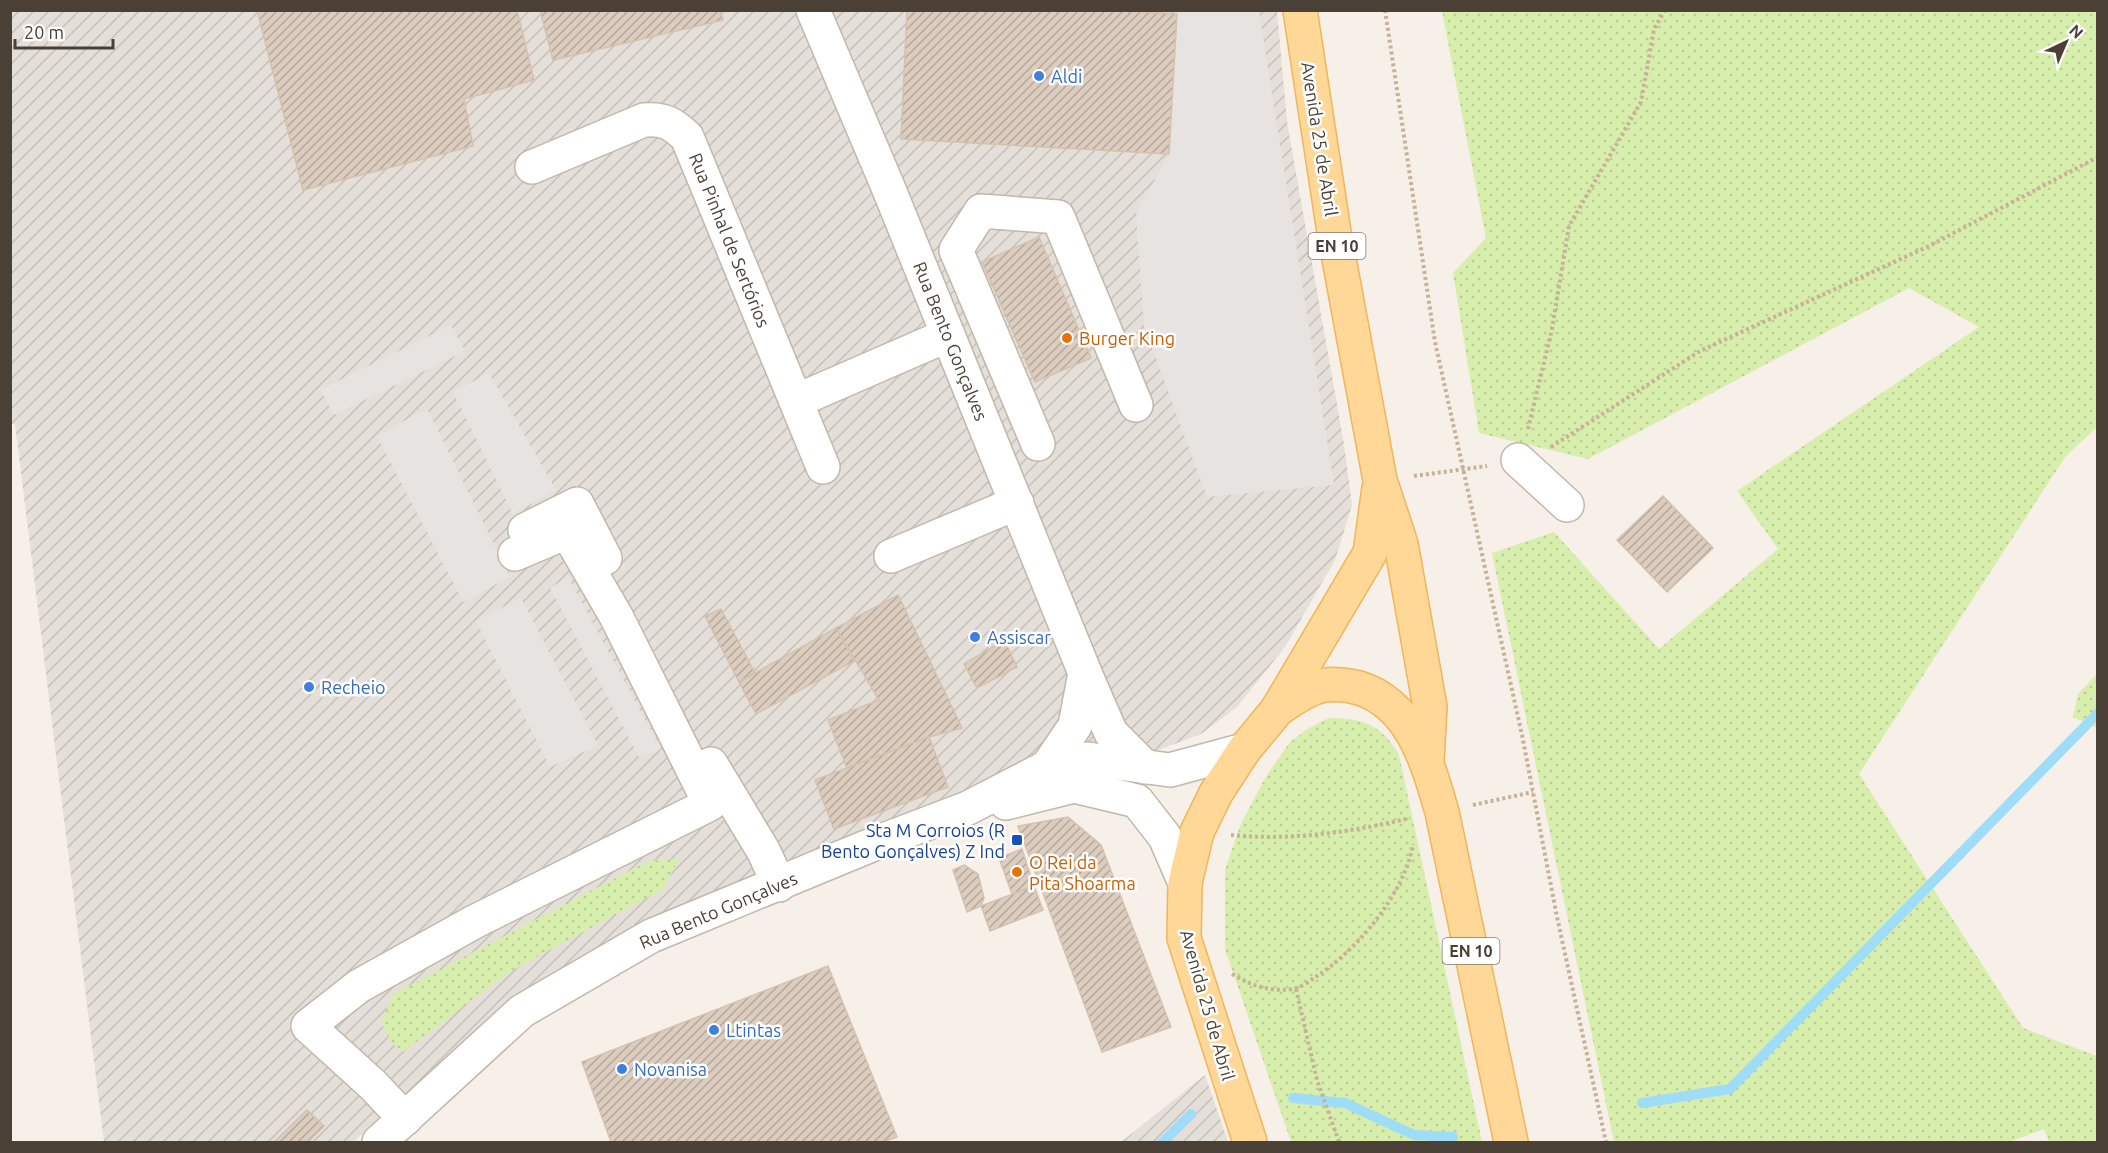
<svg xmlns="http://www.w3.org/2000/svg" width="2108" height="1153" font-family="Ubuntu,sans-serif">
  <style>
    .industrial { fill: url(#industrial-furrows) }
    .green { fill: url(#green-dots) }
    .parking { fill: #e6e3e0 }
    .lines { fill: none; stroke-linecap: round; stroke-linejoin: round }
    .stream { stroke: #9edcf8; stroke-width: 10 }
    .building { fill: url(#building-hatch); stroke: #d4c2ae; stroke-width: 1.5 }
    .minor-casing { stroke: #c2b7a9; stroke-width: 36 }
    .major-casing { stroke: #f1b55a; stroke-width: 36 }
    .path { stroke: #c6b199; stroke-width: 4; stroke-dasharray: 3 3; stroke-linecap: butt }
    .minor { stroke: #fff; stroke-width: 33 }
    .major { stroke: #ffd797; stroke-width: 33 }
    .shop-dot { fill: #3f7fe0; stroke: #fff; stroke-width: 2 }
    .food-dot { fill: #e8710a; stroke: #fff; stroke-width: 2 }
    .transit-dot { fill: #1a4fb4; stroke: #fff; stroke-width: 2 }
    .labels { text-anchor: middle; dominant-baseline: central; stroke-width: 5; stroke-linejoin: round; paint-order: stroke }
    .shield { fill: #fff; stroke: #807972; stroke-width: 1.5 }
    .shield-label { font-size: 16px; font-weight: bold; fill: #4a4035 }
    .shop-label { font-size: 18px; fill: #366cbe; stroke: #fff; text-anchor: start }
    .street-label { font-size: 18px; fill: #4a4035; stroke: #fff }
    .food-label { font-size: 18px; fill: #c56008; stroke: #fff; text-anchor: start }
    .transit-label { font-size: 18px; fill: #164399; stroke: #fff; text-anchor: end }
  </style>
  <defs>
    <pattern id="industrial-furrows" width="10" height="10" patternUnits="userSpaceOnUse" patternTransform="scale(1.5)"><rect width="10" height="10" fill="#e5dfd9"/><path d="M-1 1l2-2M0 10L10 0M9 11l2-2" fill="none" stroke="#c6c0bb"/></pattern>
    <pattern id="green-dots" width="8" height="8" patternUnits="userSpaceOnUse" patternTransform="scale(1.5)"><rect width="8" height="8" fill="#d7eeac"/><path d="M2 2h.1M6 6h.1" fill="none" stroke="#bacd95" stroke-width="1.8" stroke-linecap="round"/></pattern>
    <pattern id="building-hatch" width="6" height="6" patternUnits="userSpaceOnUse" patternTransform="scale(1.5)"><rect width="6" height="6" fill="#dccdbf"/><path d="M-1 1l2-2M0 6l6-6M5 7l2-2" fill="none" stroke="#b4a89c"/></pattern>
  </defs>
  <rect width="100%" height="100%" fill="#f6f0e8"/>
  <g class="industrial">
    <polygon points="11,11 1277,11 1287,122 1344,444 1352,505 1335,560 1285,647 1237,707 1201,734 560,976 519,999 353,1142 104,1142 15,424 11,424"/>
    <polygon points="1205,1075 1228,1142 1121,1142"/>
  </g>
  <g class="green">
    <polygon points="1442,11 2097,11 2097,427 2065,457 1859,774 2023,1028 2097,1056 2097,1142 2049,1142 2044,1129 2009,1142 1614,1142 1492,553 1554,532 1659,649 1778,549 1737,491 1979,327 1909,288 1588,459 1479,433 1453,273 1486,238"/>
    <polygon points="2097,674 2097,728 2073,717 2078,694"/>
    <path d="M1329 718C1364 719 1381 724 1399 755L1482 1142H1291L1225 949V870L1240 826 1265 778 1290 742 1309 728Z"/>
    <polygon points="679,859 663,889 509,972 403,1052 391,1042 381,1022 393,994 648,861"/>
  </g>
  <g class="parking">
    <polygon points="1177,11 1259,11 1334,485 1207,497 1144,326 1136,214 1169,154"/>
    <polygon points="451,325 465,351 334,415 320,390"/>
    <polygon points="489,373 556,490 513,514 453,392"/>
    <polygon points="427,408 510,577 463,602 377,436"/>
    <polygon points="568,577 661,749 639,757 550,588"/>
    <polygon points="521,598 598,745 550,767 476,621"/>
  </g>
  <g class="lines">
    <g class="stream">
      <polyline points="1293,1098 1345,1103 1414,1135 1453,1137"/>
      <polyline points="1642,1103 1730,1089 2098,713"/>
      <polyline points="1163,1142 1191,1114"/>
    </g>
  </g>
  <g class="building">
    <polygon points="257,10 517,10 534,80 464,99 473,146 303,190"/>
    <polygon points="540,10 720,10 723,20 553,60"/>
    <polygon points="907,10 1118,10 1177,14 1169,154 901,139"/>
    <polygon points="1039,237 1091,358 1035,382 982,262"/>
    <polygon points="1663,496 1713,548 1667,592 1617,540"/>
    <polygon points="898,595 962,728 929,737 847,768 828,720 879,700 836,628"/>
    <polygon points="721,609 755,673 739,682 705,616"/>
    <polygon points="836,628 854,661 756,714 739,682"/>
    <polygon points="1004,640 1017,667 977,688 964,664"/>
    <polygon points="929,737 948,787 834,829 815,780"/>
    <polygon points="1068,817 1101,845 1171,1027 1102,1052 1018,826"/>
    <polygon points="1022,849 1034,886 1012,894 999,858"/>
    <polygon points="964,865 978,874 984,898 981,906 967,912 953,870"/>
    <polygon points="1034,886 1043,910 990,931 981,906"/>
    <polygon points="828,966 897,1137 883,1142 611,1142 582,1062"/>
    <polygon points="307,1110 324,1126 308,1142 274,1142"/>
  </g>
  <g class="lines">
    <defs>
      <g id="minor">
        <polyline points="813,10 888,187 1085,673"/>
        <path d="M532 167 644 120C664 118 673 124 687 137L823 467"/>
        <polyline points="796,401 948,335"/>
        <polyline points="1038,444 956,250 981,211 1058,217 1136,405"/>
        <polyline points="1518,460 1567,505"/>
        <polyline points="525,530 577,504 605,558"/>
        <polyline points="891,556 1017,503"/>
        <polyline points="711,764 764,852 779,885"/>
        <polyline points="1047,767 1075,726 1085,673 1111,733 1145,767"/>
        <polyline points="1006,803 1074,786 1137,801 1165,837 1185,883"/>
        <polyline points="405,1119 373,1085 308,1026 359,986 474,922 710,804 616,616 567,532 515,554"/>
        <polyline points="379,1142 522,1011 651,936 881,841 968,808 1047,767 1088,759 1170,770 1244,750"/>
      </g>
      <g id="major">
        <polyline points="1300,10 1334,232 1380,480 1401,544 1430,707 1427,760"/>
        <path d="M1278 709C1290 701 1301 693 1314 688 1327 683 1346 684 1359 688 1412 704 1428 764 1442 812L1511 1142"/>
        <polyline points="1250,1142 1184,938 1185,883 1197,832 1216,793 1244,750 1277,710 1370,553 1379,488"/>
      </g>
    </defs>
    <use href="#minor" class="minor-casing"/>
    <use href="#major" class="major-casing"/>
    <g class="path">
      <polyline points="1385,10 1435,342 1522,735 1557,917 1606,1142"/>
      <polyline points="1528,429 1552,329 1569,226 1641,102 1654,29 1665,10"/>
      <polyline points="1551,447 1700,351 1929,246 2098,157"/>
      <polyline points="1414,476 1487,466"/>
      <polyline points="1473,805 1533,792"/>
      <path d="M1231 835C1291 841 1352 832 1410 818"/>
      <path d="M1232 974C1252 986 1270 992 1293 989 1300 988 1308 982 1314 978 1356 952 1405 893 1413 844"/>
      <polyline points="1296,989 1317,1080 1339,1142"/>
    </g>
    <use href="#minor" class="minor"/>
    <use href="#major" class="major"/>
  </g>
  <g class="shop-dot">
    <circle cx="1039" cy="76" r="6"/>
    <circle cx="975" cy="637" r="6"/>
    <circle cx="309" cy="687" r="6"/>
    <circle cx="714" cy="1030" r="6"/>
    <circle cx="622" cy="1069" r="6"/>
  </g>
  <g class="food-dot">
    <circle cx="1067" cy="338" r="6"/>
    <circle cx="1017" cy="872" r="6"/>
  </g>
  <rect class="transit-dot" x="1011" y="834" width="12" height="12" rx="3"/>
  <g class="labels">
    <g class="shield">
      <rect x="1308.5" y="233" width="57" height="26" rx="4.5"/>
      <rect x="1442.5" y="938" width="57" height="26" rx="4.5"/>
    </g>
    <g class="shield-label">
      <text x="1337" y="246">EN 10</text>
      <text x="1471" y="951">EN 10</text>
    </g>
    <g class="shop-label">
      <text x="1051" y="76">Aldi</text>
      <text x="987" y="637">Assiscar</text>
      <text x="321" y="687">Recheio</text>
      <text x="726" y="1030">Ltintas</text>
      <text x="634" y="1069">Novanisa</text>
    </g>
    <g class="street-label">
      <text transform="translate(1320 139) rotate(81)">Avenida 25 de Abril</text>
      <text transform="translate(730 240) rotate(68)">Rua Pinhal de Sertórios</text>
      <text transform="translate(951 341) rotate(68)">Rua Bento Gonçalves</text>
      <text transform="translate(718 910) rotate(-23)">Rua Bento Gonçalves</text>
      <text transform="translate(1208 1005) rotate(74)">Avenida 25 de Abril</text>
    </g>
    <g class="food-label">
      <text x="1079" y="338">Burger King</text>
      <text x="1029" y="862">O Rei da<tspan x="1029" dy="21">Pita Shoarma</tspan></text>
    </g>
    <g class="transit-label">
      <text x="1005" y="830">Sta M Corroios (R<tspan x="1005" dy="21">Bento Gonçalves) Z Ind</tspan></text>
    </g>
  </g>
  <rect width="2108" height="1153" fill="none" stroke="#4a4035" stroke-width="24"/>
  <g transform="translate(2066 42) rotate(44)" stroke="#ffffff" stroke-width="4.5" paint-order="stroke">
  <path d="M0-4.5L10 22L0 15L-10 22Z" fill="#4a4035"/>
  <text y="-9" font-size="16" font-weight="bold" text-anchor="middle" fill="#4a4035">N</text>
  </g>
  <path d="M15 39v9h98v-9" fill="none" stroke="#4a4035" stroke-width="3"/>
  <text x="24" y="39" font-size="18" fill="#4a4035" stroke="#ffffff" stroke-width="4.5" paint-order="stroke">20 m</text>
</svg>
